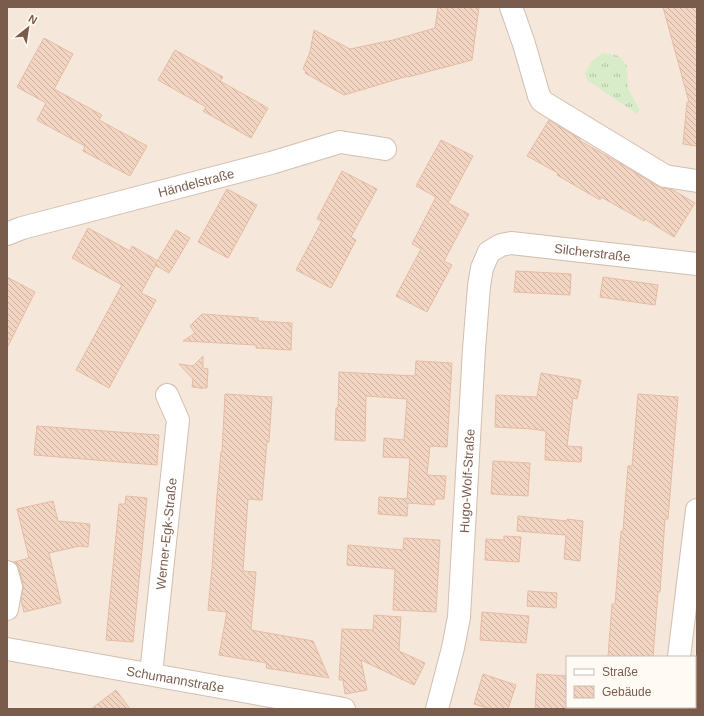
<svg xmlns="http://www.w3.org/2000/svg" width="704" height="716" font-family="Helvetica,sans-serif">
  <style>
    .residential { fill: #f5e8da; fill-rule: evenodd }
    .park { fill: url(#park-tufts) }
    .building { fill: url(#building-back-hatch); stroke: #e6bba3 }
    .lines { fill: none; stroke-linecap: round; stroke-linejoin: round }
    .minor-casing { stroke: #d1beb0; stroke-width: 24 }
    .minor { stroke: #fff; stroke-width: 22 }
    .labels { text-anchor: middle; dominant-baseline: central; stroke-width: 4; stroke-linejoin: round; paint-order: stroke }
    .street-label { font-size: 13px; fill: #7a5c4d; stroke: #fffaf3 }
  </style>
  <defs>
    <pattern id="park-tufts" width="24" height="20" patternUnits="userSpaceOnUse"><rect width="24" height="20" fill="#d8ecc9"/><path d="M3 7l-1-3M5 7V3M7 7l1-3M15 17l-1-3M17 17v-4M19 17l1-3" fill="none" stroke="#b4c2a5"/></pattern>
    <pattern id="building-back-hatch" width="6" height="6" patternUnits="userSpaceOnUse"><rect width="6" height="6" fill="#f3d5c3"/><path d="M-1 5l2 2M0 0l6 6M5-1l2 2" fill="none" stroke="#cab0a1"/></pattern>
  </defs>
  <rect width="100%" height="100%" fill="#fdf6ec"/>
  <path class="residential" d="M7 7H697V709H7ZM567 657H695V707H567Z"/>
  <path class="park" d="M603 53 616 55 621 58 627 66 628 89 640 110 637 114C628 107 619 102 610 96 602 91 596 85 588 81L585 74 591 62Z"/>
  <g class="building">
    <polygon points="438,7 479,7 472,60 408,77 408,76 344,95 305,73 306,71 303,69 310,52 314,30 350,49 393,40 435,28"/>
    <polygon points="663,7 697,7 697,146 683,144 687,102 689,102"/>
    <polygon points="44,38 73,54 54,89 102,115 99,120 147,146 130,176 83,151 85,146 37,120 46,103 17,87"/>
    <polygon points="175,50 223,77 220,81 268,108 251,138 203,111 206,107 158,80"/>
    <polygon points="549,120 580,139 580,141 621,164 659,187 673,190 695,203 674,237 645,219 644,221 601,197 600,200 557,175 558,173 527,156"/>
    <polygon points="441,140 473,156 448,203 469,214 444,261 452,265 427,312 396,296 421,249 412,244 436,197 416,186"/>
    <polygon points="342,171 377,189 351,237 356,240 331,288 296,270 322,221 317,219"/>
    <polygon points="227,189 257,205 228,258 198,242"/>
    <polygon points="88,228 130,251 132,246 158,261 141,293 156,300 109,388 76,370 122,285 72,258"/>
    <polygon points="176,230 190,238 169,273 155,265"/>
    <polygon points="516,271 571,274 570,295 514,292"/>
    <polygon points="7,277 35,292 7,348"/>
    <polygon points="603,277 658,285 655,305 600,297"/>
    <polygon points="202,314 258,318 258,321 292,323 291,350 256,348 256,345 183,341 195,333 190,326"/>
    <polygon points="203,356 203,368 208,369 207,388 202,388 202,389 200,388 192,387 193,379 179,364 193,366"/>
    <polygon points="416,361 452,363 447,447 430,446 427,475 446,476 444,499 435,499 434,505 408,503 407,516 378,514 379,497 407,499 410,458 383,457 384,438 404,440 407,399 366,396 365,441 335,440 336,408 338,408 339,372 415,376"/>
    <polygon points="541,373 581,380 577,399 573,398 567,446 582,447 581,462 545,460 546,431 532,429 495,427 496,395 537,397"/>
    <polygon points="225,394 272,397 269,442 267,442 262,500 248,499 243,571 256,572 251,630 313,641 329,678 266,668 267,663 219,655 227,612 208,610 212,568 217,496 221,452 222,452"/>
    <polygon points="638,394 678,397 668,519 665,519 660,592 658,592 653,657 608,657 612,604 615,604 621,531 623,531 628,466 632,466"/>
    <polygon points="37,426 159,435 157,465 34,455"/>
    <polygon points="493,461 530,463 528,496 491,494"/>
    <polygon points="126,496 147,498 133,642 106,640 119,504 125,504"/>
    <polygon points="53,501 58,521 90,524 88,547 80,546 49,553 61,603 24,612 21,600 23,589 23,584 19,568 16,563 14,562 29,558 17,509"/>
    <polygon points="518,516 567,521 567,519 583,521 580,561 564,559 566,535 517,531"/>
    <polygon points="504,536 521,537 519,562 485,560 486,539 504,540"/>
    <polygon points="404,538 440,540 436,612 393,610 395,569 347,565 348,545 403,550"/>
    <polygon points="528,591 557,593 556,608 527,606"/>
    <polygon points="482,612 529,616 526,643 480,640"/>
    <polygon points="374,615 401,617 399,651 425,663 414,685 361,660 367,690 345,694 343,680 339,680 342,629 373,630"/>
    <polygon points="483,674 516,685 508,709 491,709 474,704"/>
    <polygon points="537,674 567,676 567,709 535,709"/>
    <polygon points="116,690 130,709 91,709"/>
  </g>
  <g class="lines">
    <defs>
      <g id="minor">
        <polyline points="511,7 524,44 539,96 542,101 548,105 665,176 697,181"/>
        <path id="s1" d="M7 234 22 228 271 163 340 142 385 149"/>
        <polyline points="7,572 11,587 7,609"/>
        <path id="s2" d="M7 649 344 709"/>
        <polyline points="679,657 697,510"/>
        <path id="s3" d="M151 674 178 420 167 395"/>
        <path id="s4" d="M437 709 453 648 459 617 474 349 479 286 482 268 489 252 501 245 511 243 697 264"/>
        <polyline points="673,709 673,707"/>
      </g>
    </defs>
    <use href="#minor" class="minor-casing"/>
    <use href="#minor" class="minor"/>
  </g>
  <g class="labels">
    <g class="street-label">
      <text stroke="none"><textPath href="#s1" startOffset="196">Händelstraße</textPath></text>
      <text stroke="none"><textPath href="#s4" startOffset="568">Silcherstraße</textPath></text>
      <text stroke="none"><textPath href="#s4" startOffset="231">Hugo-Wolf-Straße</textPath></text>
      <text stroke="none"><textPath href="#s3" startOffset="141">Werner-Egk-Straße</textPath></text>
      <text stroke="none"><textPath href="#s2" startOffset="171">Schumannstraße</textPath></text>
    </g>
  </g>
  <rect width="704" height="716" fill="none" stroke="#7a5c4d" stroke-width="16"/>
  <rect x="566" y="656" width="130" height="52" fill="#fffaf3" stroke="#cabbb1"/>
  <rect x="574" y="669" width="20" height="6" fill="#ffffff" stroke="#cabbb1"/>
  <text x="602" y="676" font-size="12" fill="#7a5c4d">Straße</text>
  <rect x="574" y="686" width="20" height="12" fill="url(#building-back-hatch)" stroke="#cabbb1"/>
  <text x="602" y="696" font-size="12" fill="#7a5c4d">Gebäude</text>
  <g transform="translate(28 28) rotate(30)" stroke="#fffaf3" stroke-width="3" paint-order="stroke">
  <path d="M0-3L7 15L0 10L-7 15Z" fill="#7a5c4d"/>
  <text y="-6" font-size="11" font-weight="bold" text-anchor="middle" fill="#7a5c4d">N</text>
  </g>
</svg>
